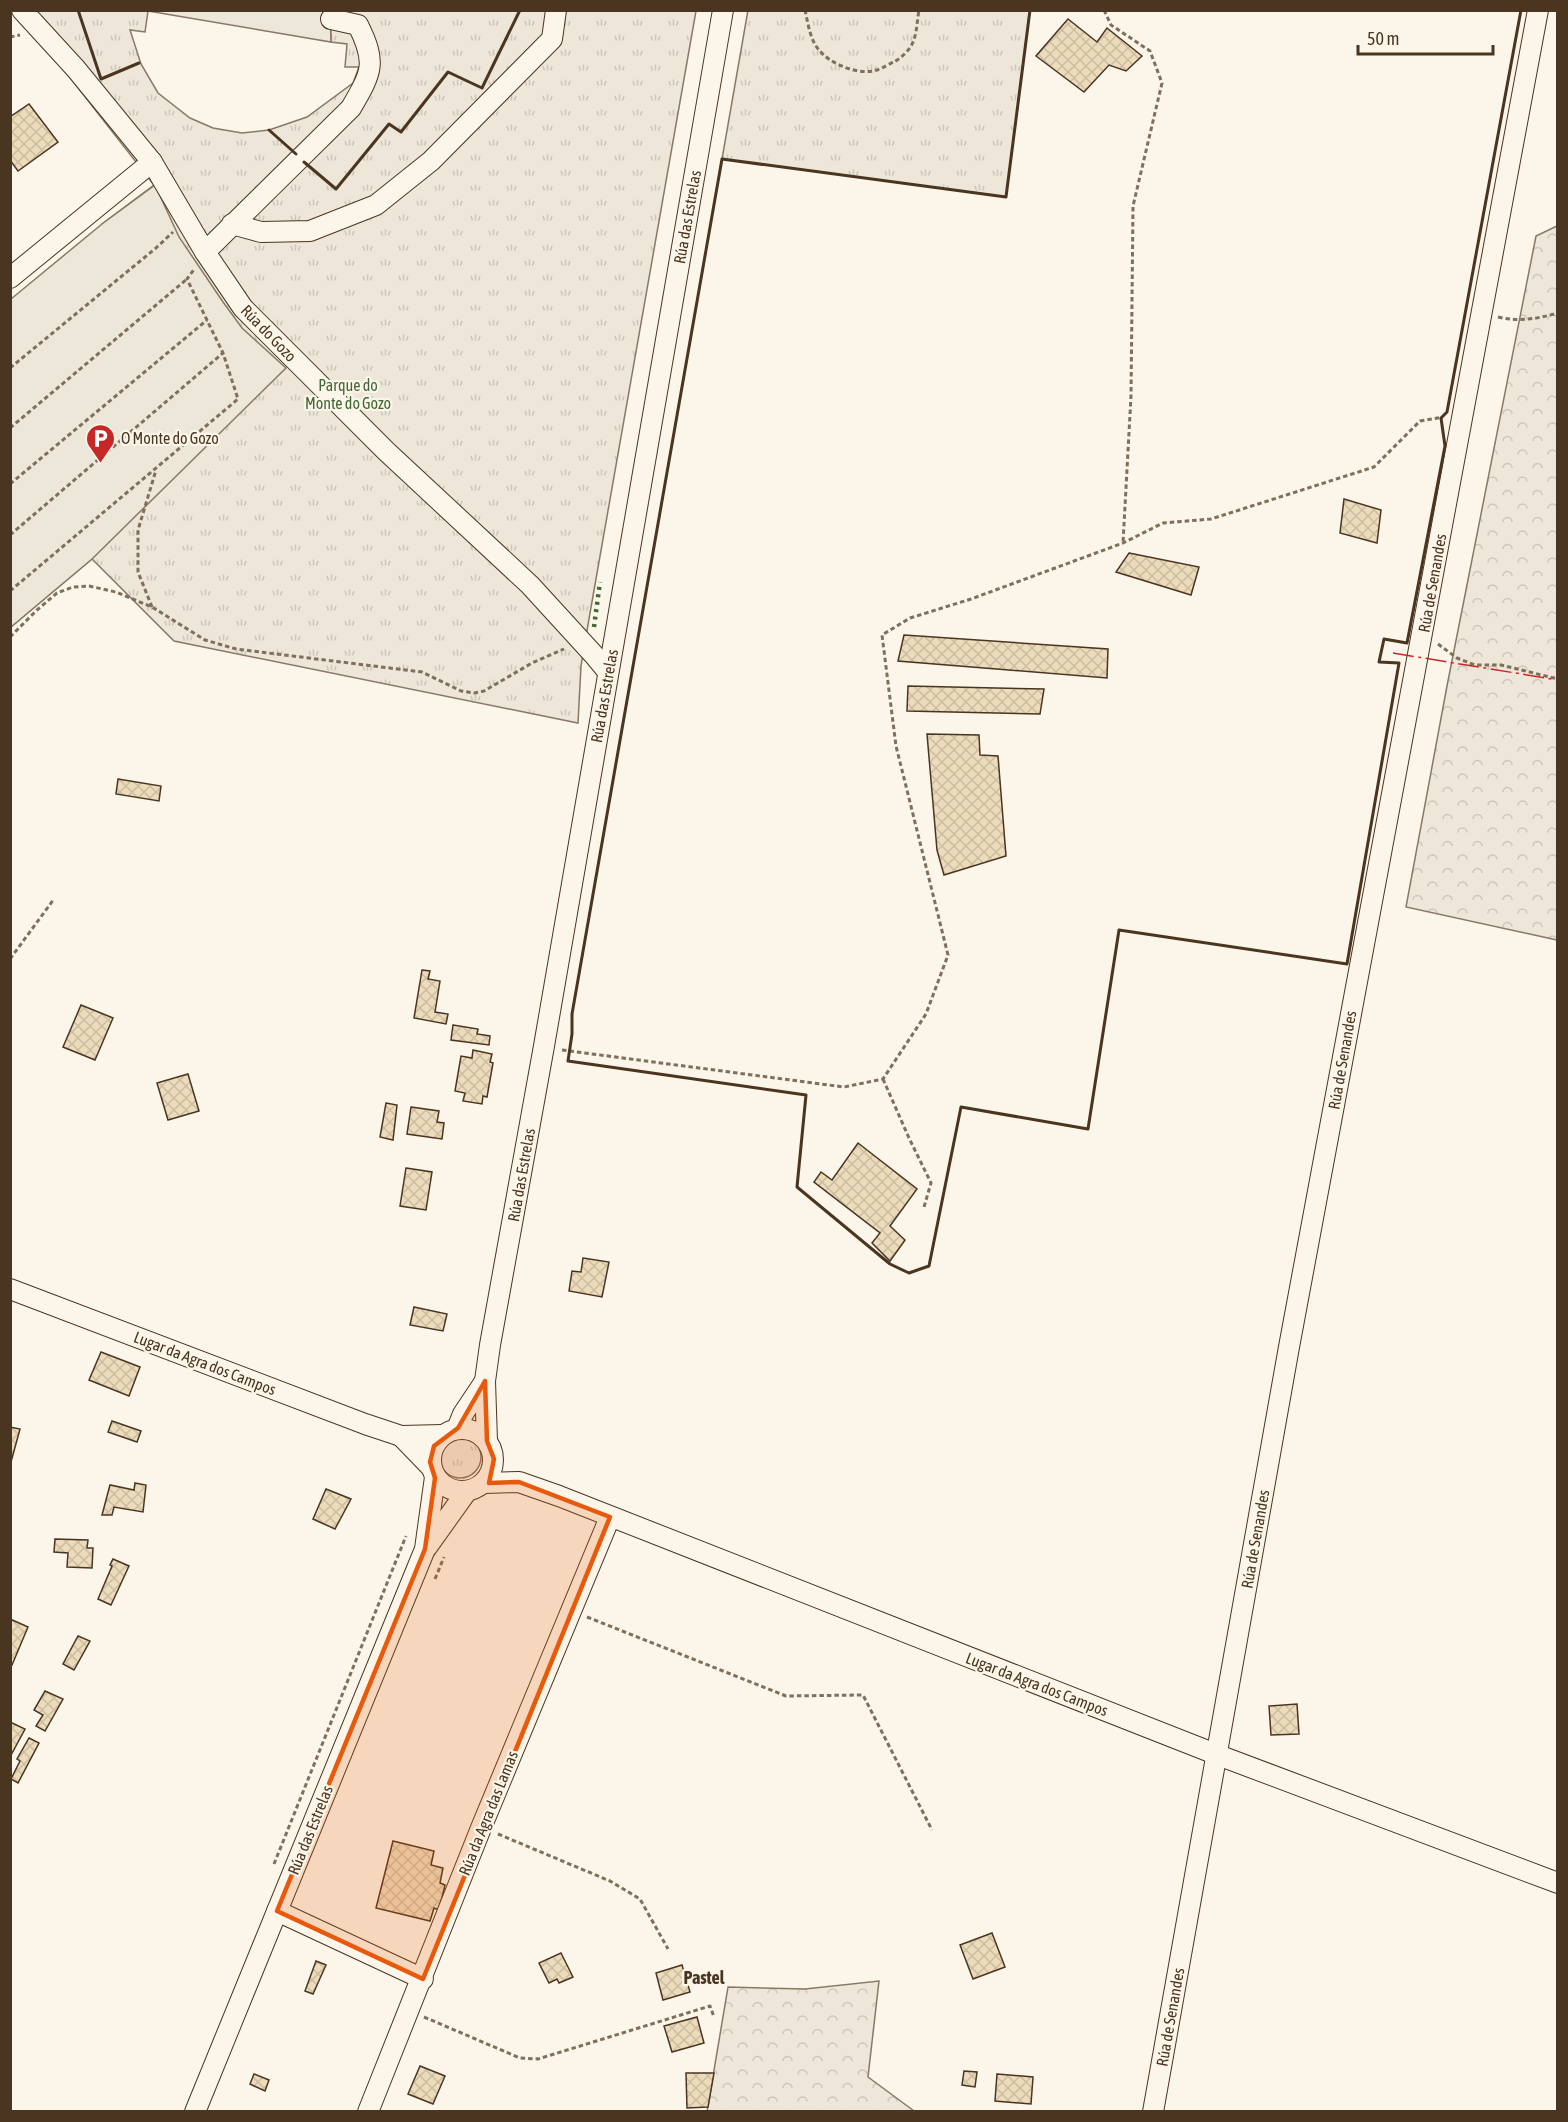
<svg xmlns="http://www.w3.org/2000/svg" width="1568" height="2122" font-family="'Asap Condensed',sans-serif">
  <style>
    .grass { fill: url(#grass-tufts); stroke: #887966; stroke-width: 1.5 }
    .forest { fill: url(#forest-crowns); stroke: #887966; stroke-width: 1.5 }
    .parking { fill: #ede7d9; stroke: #887966; stroke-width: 1.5 }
    .building { fill: url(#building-cross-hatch); stroke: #4a3520; stroke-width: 1.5 }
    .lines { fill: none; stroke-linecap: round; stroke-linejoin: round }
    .minor-casing { stroke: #4a3520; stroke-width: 22 }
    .path { stroke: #7f6f5c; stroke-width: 3; stroke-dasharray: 4.5 3; stroke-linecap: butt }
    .minor { stroke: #fbf6e9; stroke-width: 20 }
    .hedge { stroke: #436837; stroke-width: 4.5; stroke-dasharray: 3 4.5; stroke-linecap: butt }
    .wall { stroke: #4a3520; stroke-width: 3 }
    .power { stroke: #c62828; stroke-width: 1.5; stroke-dasharray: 21 4.5 3 4.5; stroke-linecap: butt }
    .marked { fill: #e8590c; fill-opacity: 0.2; stroke: #e8590c; stroke-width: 4.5; stroke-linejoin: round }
    .labels { text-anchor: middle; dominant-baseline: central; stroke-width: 4.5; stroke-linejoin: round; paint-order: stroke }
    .street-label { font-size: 16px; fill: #4a3520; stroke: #fbf6e9 }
    .park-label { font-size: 16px; fill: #436837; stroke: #fbf6e9 }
    .poi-label { font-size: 16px; fill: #4a3520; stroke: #fbf6e9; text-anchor: start }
    .neighbourhood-label { font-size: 18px; font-weight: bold; fill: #4a3520; stroke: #fbf6e9 }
  </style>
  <defs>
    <pattern id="grass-tufts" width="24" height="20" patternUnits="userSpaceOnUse" patternTransform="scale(1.5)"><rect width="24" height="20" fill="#ede6d9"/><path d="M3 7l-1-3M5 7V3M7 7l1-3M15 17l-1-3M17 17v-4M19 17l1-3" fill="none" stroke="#cdc6ba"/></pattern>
    <pattern id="forest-crowns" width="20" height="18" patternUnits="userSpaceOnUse" patternTransform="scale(1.5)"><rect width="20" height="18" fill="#ede6d9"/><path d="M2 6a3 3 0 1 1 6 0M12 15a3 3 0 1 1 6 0" fill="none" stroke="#cdc6ba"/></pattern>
    <pattern id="building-cross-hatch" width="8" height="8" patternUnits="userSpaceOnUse" patternTransform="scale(1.5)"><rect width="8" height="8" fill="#ecdcbc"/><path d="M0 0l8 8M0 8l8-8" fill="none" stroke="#ccbda1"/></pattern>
  </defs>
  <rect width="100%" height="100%" fill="#fbf6e9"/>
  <g class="grass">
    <polygon points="748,10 1030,11 1006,197 722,159"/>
    <polygon points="18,11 148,11 145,32 130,30 141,64 158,93 190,118 213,128 242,133 269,130 307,117 353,83 359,67 345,67 347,44 331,42 330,11 696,11 590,613 581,666 578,723 174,641 92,559 11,627 102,224 154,185"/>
    <circle cx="460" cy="1457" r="21"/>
  </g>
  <g class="forest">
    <polygon points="1557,226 1557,940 1406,907 1447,686 1536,236"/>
    <polygon points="879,1981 868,2077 914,2111 707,2112 728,1987 805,1989"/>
  </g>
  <g class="parking">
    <polygon points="148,11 330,11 331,42"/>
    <polygon points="155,185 179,237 223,302 242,328 286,368 92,559 11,627 11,299 102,224"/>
  </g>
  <g class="building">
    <polygon points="1068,19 1097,42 1107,28 1142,56 1126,71 1109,65 1084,92 1036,56"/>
    <polygon points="29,104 58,142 18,171 10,160 10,117"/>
    <polygon points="1344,499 1381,510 1377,543 1340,533"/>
    <polygon points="1129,553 1199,567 1191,595 1116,572"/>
    <polygon points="904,635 1108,649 1107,678 898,661"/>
    <polygon points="908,686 1044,689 1040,714 907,711"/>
    <polygon points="927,734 979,735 980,755 998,756 1006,856 944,875 937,850"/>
    <polygon points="118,779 161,786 159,801 116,794"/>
    <polygon points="422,970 430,971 428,979 440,981 435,1012 448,1014 446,1024 414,1018"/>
    <polygon points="81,1005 113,1018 95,1060 63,1047"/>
    <polygon points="453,1025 478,1029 477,1034 490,1036 489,1045 451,1040"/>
    <polygon points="473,1050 492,1054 490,1062 493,1063 487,1097 483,1096 482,1104 463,1101 465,1093 455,1091 461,1056 472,1058"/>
    <polygon points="188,1074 199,1111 168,1120 157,1083"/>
    <polygon points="386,1103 397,1105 393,1140 380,1137"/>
    <polygon points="411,1107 439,1111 437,1122 444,1123 442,1139 407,1134"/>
    <polygon points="858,1143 917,1189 890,1226 905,1240 890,1261 872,1243 880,1233 814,1182 821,1172 832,1180"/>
    <polygon points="406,1168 432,1172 426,1210 400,1206"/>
    <polygon points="583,1258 609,1262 602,1297 569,1291 572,1271 581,1272"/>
    <polygon points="414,1307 447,1314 443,1331 410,1325"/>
    <polygon points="101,1352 140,1367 129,1396 89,1380"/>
    <polygon points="112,1421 141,1431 137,1442 108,1432"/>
    <polygon points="10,1427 20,1429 11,1462 10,1462"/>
    <polygon points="135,1483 146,1485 143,1512 114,1507 112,1515 102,1515 110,1485 134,1490"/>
    <polygon points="326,1489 351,1499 335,1529 313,1519"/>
    <polygon points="55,1539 88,1540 87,1548 93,1548 92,1568 67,1567 68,1553 54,1552"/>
    <polygon points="113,1559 129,1566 111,1605 98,1599 112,1566 110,1565"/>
    <polygon points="10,1619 28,1627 12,1665 10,1664"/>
    <polygon points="78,1636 90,1641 74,1670 63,1664"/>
    <polygon points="45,1691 63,1699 45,1731 36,1726 43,1715 34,1710"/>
    <polygon points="1297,1704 1299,1734 1271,1735 1269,1706"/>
    <polygon points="10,1722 25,1729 10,1757"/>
    <polygon points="29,1738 39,1743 18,1783 11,1779 20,1761 17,1759"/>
    <polygon points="393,1841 434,1851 431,1865 443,1868 440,1883 445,1885 439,1910 434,1908 430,1921 376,1908"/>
    <polygon points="992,1933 1005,1967 973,1979 960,1945"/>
    <polygon points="561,1953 573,1977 559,1983 557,1979 549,1983 539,1963"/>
    <polygon points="316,1961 326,1965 313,1994 305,1991"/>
    <polygon points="682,1965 690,1992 663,2000 656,1973"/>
    <polygon points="697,2017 704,2043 672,2052 664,2026"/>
    <polygon points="420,2066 445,2076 433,2104 408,2094"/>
    <polygon points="964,2071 977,2072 975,2087 962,2085"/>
    <polygon points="686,2073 714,2073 708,2107 687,2108"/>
    <polygon points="254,2074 269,2080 265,2091 250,2084"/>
    <polygon points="997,2074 1033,2077 1031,2104 995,2101"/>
  </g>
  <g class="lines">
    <defs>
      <g id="minor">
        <polyline points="22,10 76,69 152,162 205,252 243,308 386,451 530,585 594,655 608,672"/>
        <polyline points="232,224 261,232 310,231 376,205 431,161 552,39 556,10"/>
        <path d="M205 252 351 108C372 72 377 63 358 25L331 19"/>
        <polyline points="10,278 152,162"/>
        <polyline points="10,1289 365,1424 401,1436 443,1435"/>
        <circle cx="462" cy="1460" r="31"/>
        <polyline points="457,1429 463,1414 485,1381"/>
        <polyline points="401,1436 431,1467"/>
        <polyline points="487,1441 485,1381 490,1345 544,1046 723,10"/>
        <polyline points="483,1483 519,1482 559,1496 1218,1755 1558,1883"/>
        <polyline points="427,1547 467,1491"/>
        <polyline points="277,1911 423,1979"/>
        <polyline points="195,2112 425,1549 435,1477"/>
        <polyline points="368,2112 481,1828 610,1517"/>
        <polyline points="1153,2112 1289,1347 1538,10"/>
      </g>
    </defs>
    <use href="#minor" class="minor-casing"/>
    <g class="path">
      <path d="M805 10C808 23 810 40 819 50 830 64 859 76 877 70 883 68 889 64 894 62 901 58 910 50 913 42 917 33 917 21 919 10"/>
      <polyline points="1104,10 1111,25 1150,51 1162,83 1133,206 1131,396 1123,543"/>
      <polyline points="10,37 20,35"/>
      <path d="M1498 317C1519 322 1536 319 1558 313"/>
      <polyline points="10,368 156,248 173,232"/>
      <polyline points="10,428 187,279"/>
      <polyline points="10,484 207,320"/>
      <polyline points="10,535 223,353"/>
      <polyline points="10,591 238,399 223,353 187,279 195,268"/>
      <polyline points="152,607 138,572 138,530 156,470"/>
      <polyline points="10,637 37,610 57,593 73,587 89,586 116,592 152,607 205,640 236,649 422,672 461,691 474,693 484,691 532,663 564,649"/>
      <polyline points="1438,644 1457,658 1475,665 1501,665 1558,679"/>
      <polyline points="10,959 54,899"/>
      <polyline points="562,1050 844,1087 883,1079 926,1014 948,955 896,746 882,635 910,618 971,599 1123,543 1163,523 1211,519 1374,467 1420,421 1443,417"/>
      <polyline points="883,1079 909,1138 931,1183 924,1207"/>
      <polyline points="435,1579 444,1557"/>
      <polyline points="587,1617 786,1696 863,1695 932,1830"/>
      <polyline points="498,1834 610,1881 640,1899 668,1949"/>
      <polyline points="274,1864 406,1536"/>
      <polyline points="424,2017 520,2058 538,2059 710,2006 714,2017"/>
    </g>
    <use href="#minor" class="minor"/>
    <polyline class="hedge" points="594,627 600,582"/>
    <g class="wall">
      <polyline points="78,10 101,79 139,63"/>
      <polyline points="1030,10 1006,197 722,159 572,1014 572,1034 568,1061 806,1095 797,1187 890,1264 909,1273 929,1266 961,1107 1088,1129 1119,930 1347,964 1399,663 1379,662 1384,639 1407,643 1445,446 1441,418 1447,412 1521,10"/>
      <polyline points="269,130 296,154"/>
      <polyline points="304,162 336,189 389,124 401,132 448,72 482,88 520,10"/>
    </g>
    <polyline class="power" points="1393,653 1558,680"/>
  </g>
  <path class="marked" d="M485 1381 487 1441 494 1459 489 1483 519 1482 610 1517 423 1979 277 1911 425 1549 435 1478 430 1462 434 1446 458 1428Z"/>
  <defs>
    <symbol id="parking-pin" viewBox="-11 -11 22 30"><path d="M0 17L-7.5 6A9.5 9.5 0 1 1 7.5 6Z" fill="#c62828" stroke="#fbf6e9"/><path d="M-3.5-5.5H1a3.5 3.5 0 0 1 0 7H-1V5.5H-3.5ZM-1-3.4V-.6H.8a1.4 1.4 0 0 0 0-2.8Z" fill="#fff"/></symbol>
  </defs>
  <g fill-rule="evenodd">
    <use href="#parking-pin" x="84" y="422" width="33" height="45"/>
  </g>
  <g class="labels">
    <g class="street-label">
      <text transform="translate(687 217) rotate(-80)">Rúa das Estrelas</text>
      <text transform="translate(269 333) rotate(46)">Rúa do Gozo</text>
      <text transform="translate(1432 583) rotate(-80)">Rúa de Senandes</text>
      <text transform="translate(604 696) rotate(-80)">Rúa das Estrelas</text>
      <text transform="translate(1342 1060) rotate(-80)">Rúa de Senandes</text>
      <text transform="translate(521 1175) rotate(-80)">Rúa das Estrelas</text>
      <text transform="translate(205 1363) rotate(21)">Lugar da Agra dos Campos</text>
      <text transform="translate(1255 1539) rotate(-80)">Rúa de Senandes</text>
      <text transform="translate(1037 1684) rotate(21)">Lugar da Agra dos Campos</text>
      <text transform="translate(488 1813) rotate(-68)">Rúa da Agra das Lamas</text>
      <text transform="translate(310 1830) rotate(-68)">Rúa das Estrelas</text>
      <text transform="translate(1170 2017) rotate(-80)">Rúa de Senandes</text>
    </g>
    <g class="park-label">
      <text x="348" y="385">Parque do<tspan x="348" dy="18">Monte do Gozo</tspan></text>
    </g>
    <g class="poi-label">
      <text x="121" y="438">O Monte do Gozo</text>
    </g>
    <g class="neighbourhood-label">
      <text x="704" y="1977">Pastel</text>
    </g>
  </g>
  <rect width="1568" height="2122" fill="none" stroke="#4a3520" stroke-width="24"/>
  <path d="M1358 45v9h135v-9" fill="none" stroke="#4a3520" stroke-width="3"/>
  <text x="1367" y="45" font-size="18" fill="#4a3520" stroke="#fbf6e9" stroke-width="4.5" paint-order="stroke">50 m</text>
</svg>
